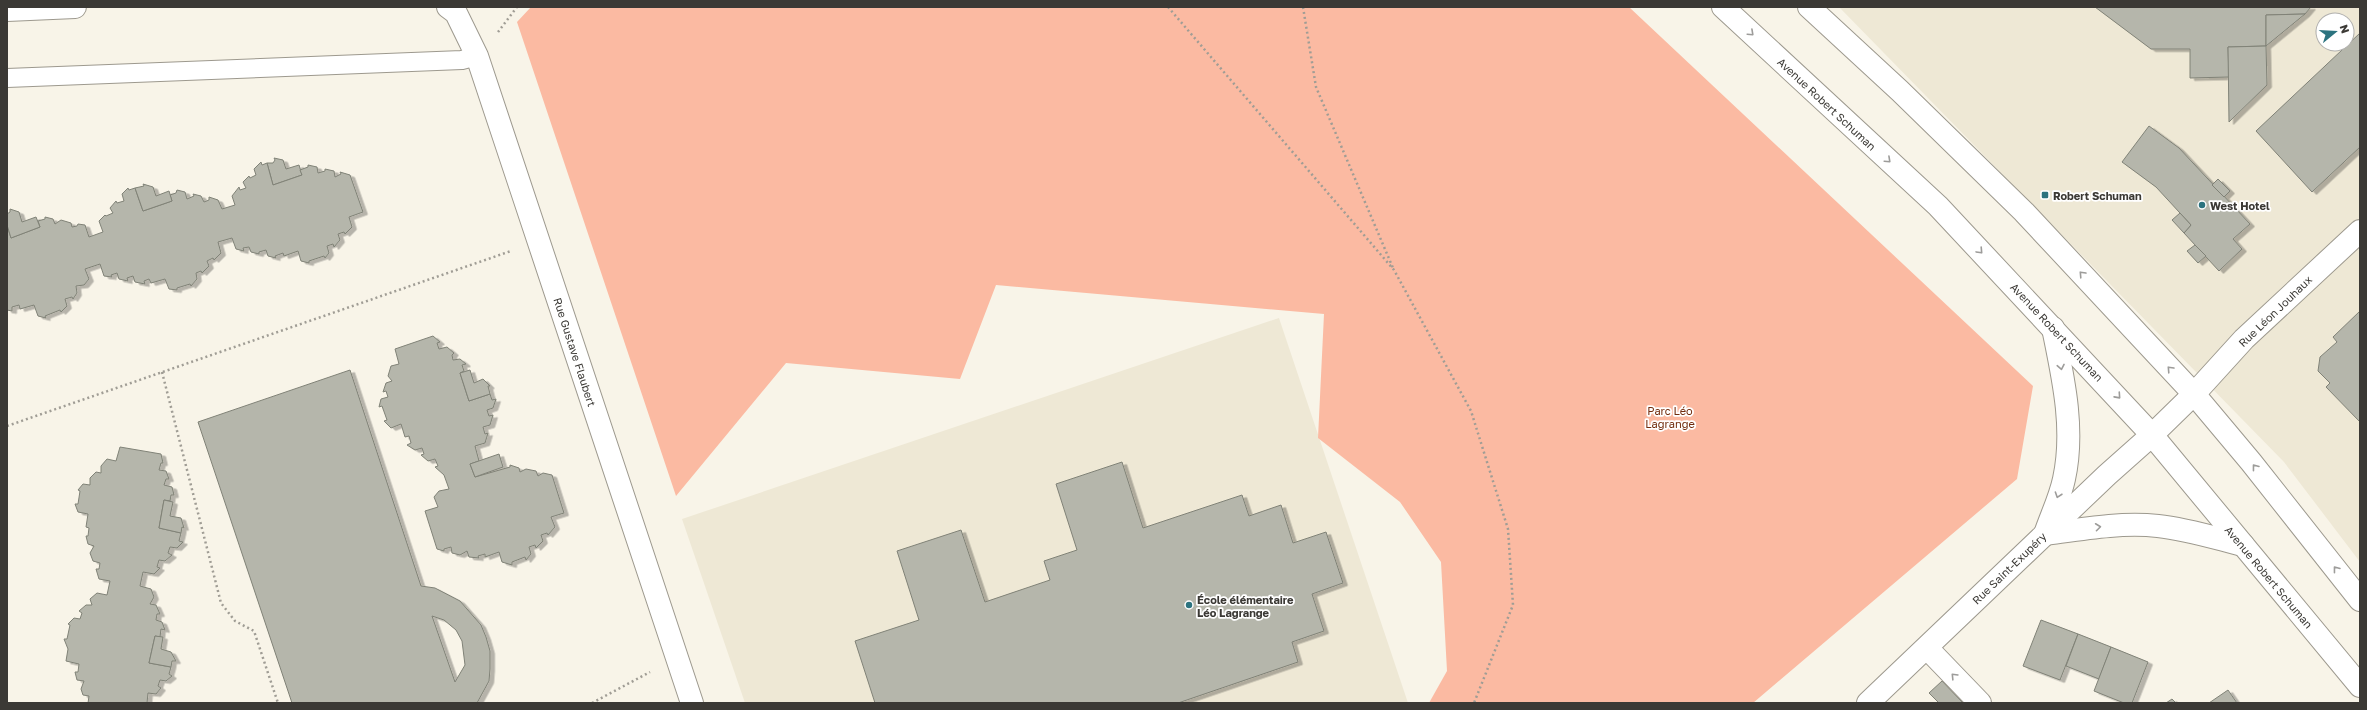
<svg xmlns="http://www.w3.org/2000/svg" width="2367" height="710" font-family="'Golos Text',sans-serif">
  <style>
    .built { fill: #eee8d5; fill-rule: evenodd }
    .green { fill: #fbbaa2 }
    .building { fill: #b5b6ab; stroke: #808277; fill-rule: evenodd; filter: url(#shadow) }
    .lines { fill: none; stroke-linecap: round; stroke-linejoin: round }
    .lane-casing { stroke: #9d998e; stroke-width: 20 }
    .street-casing { stroke: #9d998e; stroke-width: 24 }
    .secondary-casing { stroke: #9d998e; stroke-width: 24 }
    .path { stroke: #a09d95; stroke-width: 2.5; stroke-dasharray: 2 3; stroke-linecap: butt }
    .lane { stroke: #fff; stroke-width: 18 }
    .street { stroke: #fff; stroke-width: 22 }
    .secondary { stroke: #fff; stroke-width: 22 }
    .oneway { stroke: #9d9c9a }
    .poi-dot { fill: #2c737f; stroke: #fff; stroke-width: 1.5 }
    .labels { text-anchor: middle; dominant-baseline: central; stroke-width: 3.5; stroke-linejoin: round; paint-order: stroke }
    .street-label { font-size: 11px; fill: #3b3935; stroke: #fff }
    .poi-label { font-size: 11px; font-weight: bold; fill: #3b3935; stroke: #fff; text-anchor: start }
    .park-label { font-size: 11px; fill: #722d0e; stroke: #fff }
  </style>
  <defs>
    <filter id="shadow"><feDropShadow dx="4.5" dy="2.5" stdDeviation="0" flood-color="#0004"/></filter>
  </defs>
  <rect width="100%" height="100%" fill="#f8f4e8"/>
  <g class="built">
    <path d="M1839 7H2360V562L2284 462ZM2323 20H2347V44H2323Z"/>
    <polygon points="1279,318 1408,703 745,703 682,519"/>
  </g>
  <polygon class="green" points="531,7 1629,7 2033,386 2017,479 1753,703 1429,703 1447,671 1441,562 1400,502 1318,438 1324,314 996,285 960,379 786,363 676,496 517,22"/>
  <g class="building">
    <polygon points="2095,7 2311,7 2305,14 2266,15 2266,46 2228,47 2229,77 2190,78 2190,49 2151,49"/>
    <polygon points="2305,14 2266,46 2266,15"/>
    <polygon points="2360,33 2360,147 2312,192 2256,131"/>
    <polygon points="2266,46 2267,85 2229,122 2228,47"/>
    <polygon points="2149,126 2179,148 2250,224 2233,239 2242,249 2219,271 2184,233 2191,225 2156,187 2122,162"/>
    <polygon points="274,158 283,160 286,169 299,165 302,175 273,185 267,163 273,163 275,160"/>
    <polygon points="261,162 262,165 267,163 273,185 302,175 300,170 308,167 308,165 317,167 318,173 325,171 325,169 334,171 335,177 341,174 340,172 350,175 363,212 349,217 352,227 345,234 344,232 338,234 340,240 334,247 333,244 327,246 329,253 325,258 324,256 309,261 309,263 301,261 298,251 284,256 283,253 275,256 276,258 268,256 266,250 259,252 259,254 251,252 249,247 243,248 244,251 236,249 232,238 218,242 221,253 214,260 213,258 207,261 209,266 202,273 201,271 196,273 197,279 191,286 190,284 177,288 177,290 169,289 165,279 151,283 149,279 144,281 145,284 135,282 133,276 127,278 128,281 119,279 117,273 111,275 112,277 104,276 100,264 85,269 89,279 84,285 76,286 77,293 73,299 72,297 65,299 67,306 61,312 60,310 45,316 46,318 38,316 34,305 20,309 19,305 12,307 12,311 7,310 7,225 11,238 40,227 38,221 45,219 45,217 53,219 55,224 61,220 71,223 72,227 77,226 78,224 85,225 89,237 103,232 99,221 105,215 106,216 113,213 110,208 116,201 117,203 124,201 122,194 128,188 129,190 135,188 143,211 172,201 170,195 176,193 177,190 185,192 187,199 194,196 193,194 201,196 204,202 209,200 209,197 218,200 222,209 235,205 232,196 239,187 240,190 246,188 243,182 249,176 250,178 256,175 254,169"/>
    <polygon points="2218,179 2230,191 2224,197 2212,185"/>
    <polygon points="143,184 153,187 156,196 169,191 172,201 143,211 135,188 144,186"/>
    <polygon points="10,209 19,212 22,222 36,217 40,227 11,238 7,225 7,214 10,212"/>
    <polygon points="2180,213 2191,225 2184,233 2172,220"/>
    <polygon points="2195,245 2206,256 2198,263 2187,251"/>
    <polygon points="2360,311 2360,422 2326,387 2330,383 2318,371 2320,357 2337,342 2333,337"/>
    <polygon points="433,336 440,342 437,343 439,349 447,347 454,353 452,355 453,360 460,359 466,364 462,365 464,371 460,373 469,401 490,394 492,400 496,399 493,408 487,410 489,416 493,415 490,425 483,427 485,434 488,433 485,443 475,446 479,461 470,464 475,477 510,467 510,465 519,468 520,472 526,469 536,471 538,476 543,473 552,475 564,513 551,517 555,527 548,535 547,533 541,535 543,541 536,548 535,545 529,547 531,554 526,560 525,557 512,562 512,565 502,562 499,552 485,557 485,554 478,556 479,558 469,557 467,551 460,555 452,553 451,547 444,549 444,551 437,549 425,511 438,507 434,497 439,491 449,489 444,475 435,467 438,466 435,459 428,461 421,455 424,454 422,448 415,450 407,445 411,443 409,436 405,437 401,424 391,428 384,421 387,420 382,406 379,407 381,399 388,397 386,391 383,392 386,383 392,381 388,376 391,366 399,364 395,349"/>
    <path d="M350 370 421 586 435 588 460 601 481 625 486 637 490 651V669L489 681 477 703H292L198 422ZM432 616 444 620 456 630 462 641 465 665 455 682Z"/>
    <polygon points="470,370 474,383 483,379 490,386 488,386 490,394 469,401 460,373"/>
    <polygon points="120,447 161,454 163,463 161,463 159,470 166,471 169,479 166,479 164,485 172,487 174,495 171,495 170,501 164,500 159,528 181,533 179,541 183,542 177,548 170,547 168,553 172,555 165,561 159,560 157,567 160,568 154,574 143,572 140,586 151,589 154,597 150,604 156,605 160,614 157,614 156,620 162,622 165,630 161,629 160,637 155,636 149,663 171,667 169,674 172,676 166,681 160,680 158,686 161,688 156,694 148,693 147,703 88,703 89,696 83,695 81,689 84,681 77,680 75,672 78,672 79,664 66,661 68,649 64,639 67,639 70,625 68,624 74,618 80,619 82,613 79,611 86,605 92,605 90,599 97,593 107,595 110,581 99,579 96,569 99,569 100,563 93,561 90,553 94,546 88,544 86,536 88,536 89,528 86,527 88,514 78,512 75,504 78,504 80,491 78,490 83,484 90,485 90,478 96,472 101,473 101,466 107,459 116,461"/>
    <polygon points="499,454 503,467 475,477 470,464"/>
    <polygon points="1122,462 1143,528 1242,495 1249,516 1281,505 1293,543 1326,532 1343,583 1312,594 1324,631 1292,642 1298,662 1178,703 875,703 855,641 919,620 897,551 961,530 985,602 1050,580 1044,561 1077,550 1056,484"/>
    <polygon points="164,500 173,502 170,516 181,518 184,528 182,527 181,533 159,528"/>
    <polygon points="2041,620 2078,634 2060,680 2023,666"/>
    <polygon points="2078,634 2111,647 2099,679 2066,666"/>
    <polygon points="155,636 163,637 161,649 171,652 176,661 172,661 171,667 149,663"/>
    <polygon points="2111,647 2148,662 2132,703 2124,703 2094,691"/>
    <polygon points="1942,681 1963,703 1939,703 1929,693"/>
    <polygon points="2228,690 2237,703 2209,703"/>
    <polygon points="2172,699 2176,703 2166,703"/>
  </g>
  <g class="lines">
    <defs>
      <polyline id="lane" points="7,78 462,60 477,56"/>
      <g id="street">
        <polyline points="448,7 456,13 477,56 692,703"/>
        <polyline points="7,10 75,7"/>
        <polyline points="1927,648 1980,703"/>
        <polyline points="1868,703 2107,475 2152,435 2194,394 2244,339 2360,231"/>
      </g>
      <g id="secondary">
        <polyline points="1723,7 1938,206 2152,435 2360,686"/>
        <polyline points="1809,7 1900,91 2024,212 2194,394 2251,462 2360,600"/>
        <path d="M2053 328C2063 377 2075 429 2064 479 2060 498 2051 516 2045 534 2082 529 2121 522 2158 526 2187 529 2215 538 2243 545"/>
      </g>
    </defs>
    <use href="#lane" class="lane-casing"/>
    <use href="#street" class="street-casing"/>
    <use href="#secondary" class="secondary-casing"/>
    <g class="path">
      <polyline points="1168,7 1394,270 1471,411 1508,529 1513,605 1474,703"/>
      <polyline points="1303,7 1316,87 1393,268"/>
      <polyline points="498,32 517,7"/>
      <polyline points="162,372 221,603 235,621 254,631 278,703"/>
      <polyline points="7,426 511,251"/>
      <polyline points="592,703 650,672"/>
    </g>
    <use href="#lane" class="lane"/>
    <use href="#street" class="street"/>
    <use href="#secondary" class="secondary"/>
  </g>
  <defs><path id="oneway-chevron" d="M-2-3.5L2.5 0L-2 3.5" fill="none" stroke-width="1.6" stroke-linecap="round" stroke-linejoin="round"/></defs>
  <g class="oneway">
    <use href="#oneway-chevron" transform="translate(1751 33) rotate(43)"/>
    <use href="#oneway-chevron" transform="translate(1888 160) rotate(43)"/>
    <use href="#oneway-chevron" transform="translate(1980 251) rotate(47)"/>
    <use href="#oneway-chevron" transform="translate(2082 274) rotate(-133)"/>
    <use href="#oneway-chevron" transform="translate(2061 367) rotate(79)"/>
    <use href="#oneway-chevron" transform="translate(2170 369) rotate(-133)"/>
    <use href="#oneway-chevron" transform="translate(2118 396) rotate(48)"/>
    <use href="#oneway-chevron" transform="translate(2255 467) rotate(-128)"/>
    <use href="#oneway-chevron" transform="translate(2058 495) rotate(109)"/>
    <use href="#oneway-chevron" transform="translate(2098 527) rotate(-7)"/>
    <use href="#oneway-chevron" transform="translate(2336 569) rotate(-128)"/>
    <use href="#oneway-chevron" transform="translate(1954 676) rotate(-134)"/>
  </g>
  <g class="poi-dot">
    <rect x="2041" y="191" width="8" height="8" rx="2"/>
    <circle cx="2202" cy="205" r="4"/>
    <circle cx="1189" cy="605" r="4"/>
  </g>
  <g class="labels">
    <g class="street-label">
      <text transform="translate(1827 104) rotate(43)">Avenue Robert Schuman</text>
      <text transform="translate(2275 311) rotate(-44)">Rue Léon Jouhaux</text>
      <text transform="translate(2057 332) rotate(47)">Avenue Robert Schuman</text>
      <text transform="translate(575 352) rotate(72)">Rue Gustave Flaubert</text>
      <text transform="translate(2009 568) rotate(-44)">Rue Saint-Exupéry</text>
      <text transform="translate(2269 577) rotate(50)">Avenue Robert Schuman</text>
    </g>
    <g class="poi-label">
      <text x="2053" y="195">Robert Schuman</text>
      <text x="2210" y="205">West Hotel</text>
      <text x="1197" y="599">École élémentaire<tspan x="1197" dy="13">Léo Lagrange</tspan></text>
    </g>
    <g class="park-label">
      <text x="1670" y="410">Parc Léo<tspan x="1670" dy="13">Lagrange</tspan></text>
    </g>
  </g>
  <rect width="2367" height="710" fill="none" stroke="#3b3935" stroke-width="16"/>
  <g transform="translate(2335 32) rotate(72)"><circle r="19" fill="#ffffff" stroke="#b1b0ae"/>
  <path d="M0-3L7 15L0 10L-7 15Z" fill="#2c737f"/>
  <text y="-6" font-size="11" font-weight="bold" text-anchor="middle" fill="#3b3935">N</text>
  </g>
</svg>
